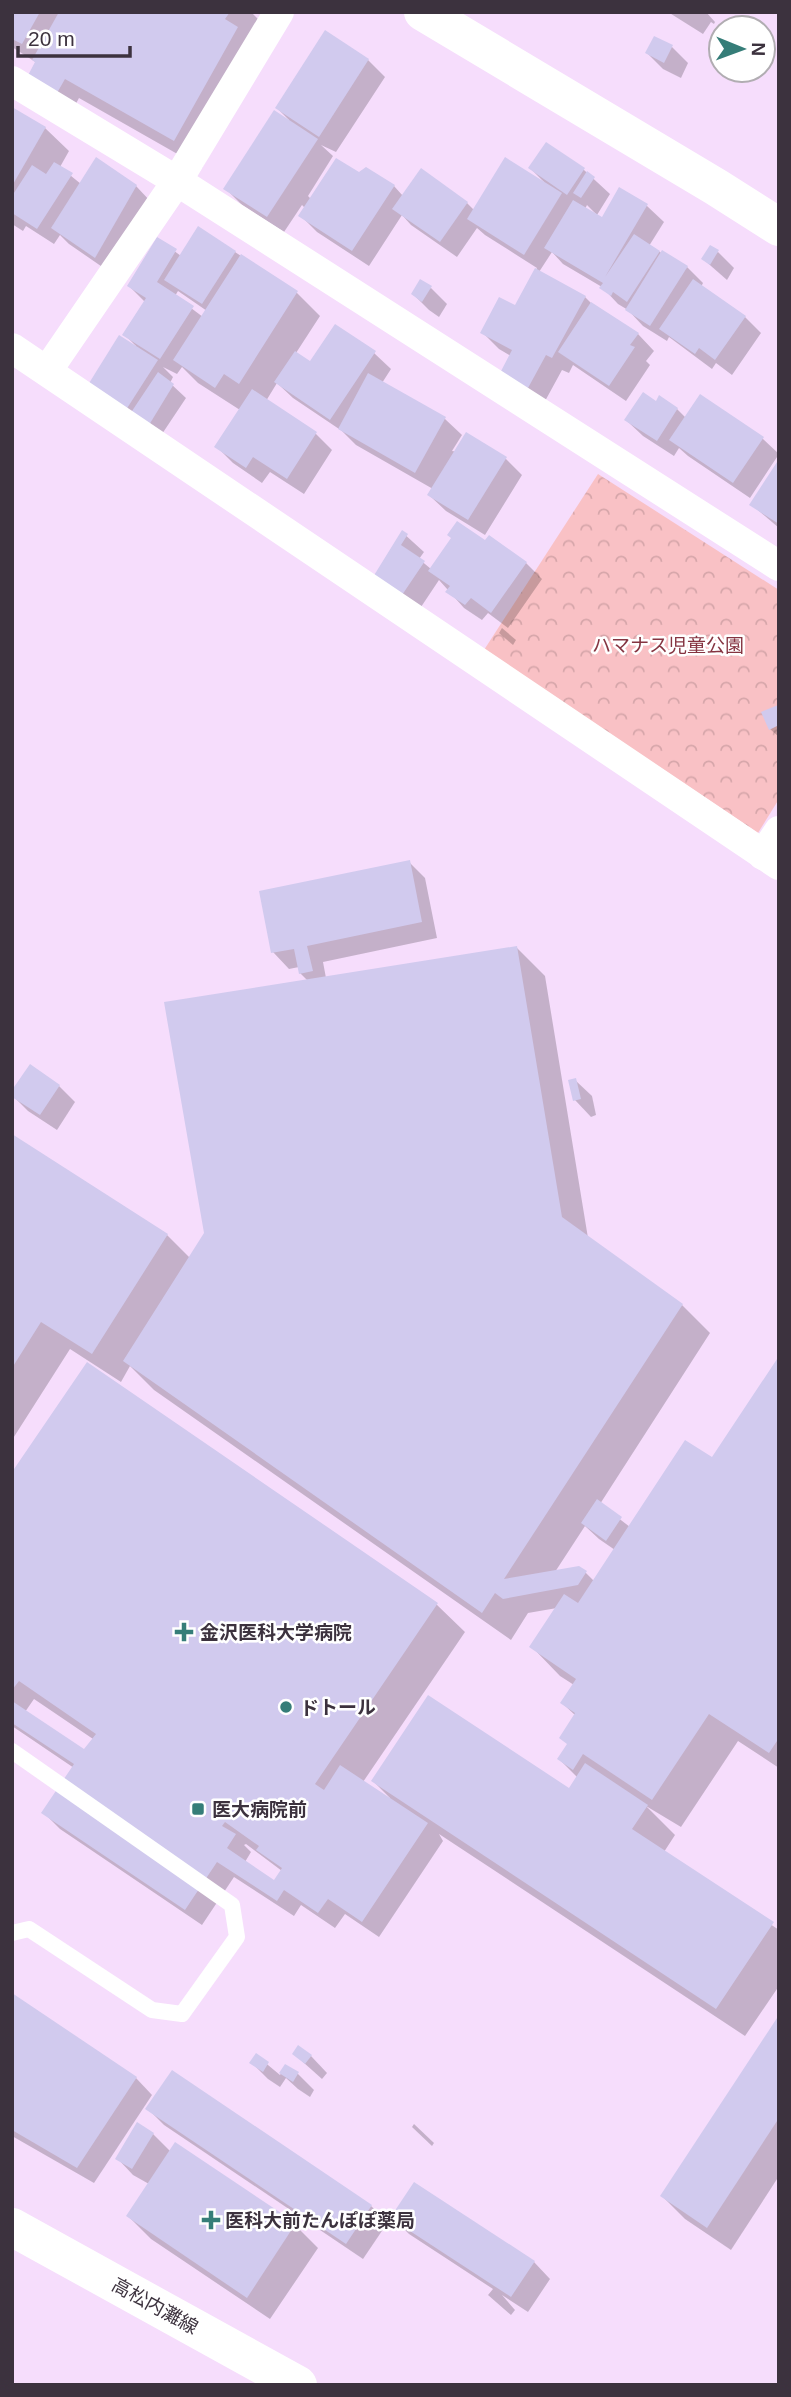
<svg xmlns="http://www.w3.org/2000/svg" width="791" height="2397" font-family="Helvetica,'Noto Sans JP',sans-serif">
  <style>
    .park { fill: url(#park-crowns) }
    .shadow { fill: #0003; fill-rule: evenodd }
    .building { fill: #d1caee; fill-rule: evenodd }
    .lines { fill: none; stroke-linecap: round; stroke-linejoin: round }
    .lane { stroke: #fff; stroke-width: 16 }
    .street { stroke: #fff; stroke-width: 30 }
    .secondary { stroke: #fff; stroke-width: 38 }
    .poi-dot { fill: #357d78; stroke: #fff; stroke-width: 2.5 }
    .labels { text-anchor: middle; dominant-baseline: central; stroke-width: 5; stroke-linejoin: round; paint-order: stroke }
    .park-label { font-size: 19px; fill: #853441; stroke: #fff }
    .poi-label { font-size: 19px; font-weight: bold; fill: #3c323e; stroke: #fff; text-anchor: start }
    .street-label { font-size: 19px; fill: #3c323e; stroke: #fff }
  </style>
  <defs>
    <pattern id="park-crowns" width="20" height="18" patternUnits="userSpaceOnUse" patternTransform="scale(1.75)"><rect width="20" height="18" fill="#f9c1c5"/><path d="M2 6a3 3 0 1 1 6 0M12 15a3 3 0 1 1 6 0" fill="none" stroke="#d6a6aa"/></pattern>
  </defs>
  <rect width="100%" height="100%" fill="#f6ddfc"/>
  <polygon class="park" points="598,474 779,590 779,799 758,833 484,650"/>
  <g class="shadow">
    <polygon points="12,12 251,12 266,27 265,57 202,168 79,98 70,115 37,63 12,47"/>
    <polygon points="668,12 706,12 715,22 714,24 711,22 703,34"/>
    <polygon points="326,33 368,60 385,77 336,152 321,145 333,156 308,196 311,199 360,175 394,186 403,196 467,203 474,210 544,182 530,168 546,145 584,170 610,194 597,215 587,205 585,209 603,220 620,190 647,206 664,222 649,246 687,267 703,283 701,287 745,317 761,333 732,375 716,363 712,369 669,337 667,341 643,326 628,310 618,304 602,287 563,264 552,252 539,272 585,297 593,305 638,334 654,351 646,361 650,365 626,401 573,365 569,373 562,370 544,403 519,389 511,356 499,349 482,332 516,308 537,268 485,235 477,228 457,257 411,225 402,215 369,266 317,232 301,216 305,208 302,205 284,232 242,205 225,188 289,120 277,108"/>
    <polygon points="672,47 688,63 681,78 663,69 647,53"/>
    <polygon points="12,109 45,128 69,151 60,167 81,184 136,186 152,203 111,273 69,244 60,235 54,244 26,226 23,231 12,224"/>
    <path d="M158 239 181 256 235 252 297 293 320 316 296 353 311 363 374 353 391 369 382 383 445 419 462 435 452 451 506 459 522 475 485 535 446 511 429 495 433 489 356 445 342 431 293 398 277 383 266 401 316 434 332 450 304 494 270 472 262 483 233 463 216 446 240 410 198 383 182 367 177 374 163 367 173 377 170 383 186 398 160 437 105 404 136 346 125 335 145 302 129 286ZM178 291 207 311 203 317 175 296Z"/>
    <polygon points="718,252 734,268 727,280 703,259"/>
    <polygon points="431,288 447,304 439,317 429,310 413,294"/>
    <polygon points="700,397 763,439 779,454 750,498 688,456 679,448 674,456 643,436 626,420 657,403 677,409 686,418"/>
    <polygon points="779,462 779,528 752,505"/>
    <polygon points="402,532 424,552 419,559 431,569 486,543 526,563 542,579 508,628 488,613 482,620 464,608 439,580 419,610 392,593"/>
    <polygon points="502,628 516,640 513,645 499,633"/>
    <polygon points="777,707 779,709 779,737 770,729"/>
    <path d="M409 862 425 878 437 938 323 962 326 978 517 948 545 976 588 1238 682 1305 710 1333 600 1504 630 1527 712 1460 779 1359V1768L738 1741 681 1827 646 1806 675 1835 664 1852 779 1930V1986L745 2036 439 1834 443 1841 379 1937 345 1914 335 1928 301 1905 294 1916 234 1877 202 1925 60 1829 44 1813 74 1768 12 1726V1475L436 1604 465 1632 363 1782 389 1799 390 1798 373 1781 570 1791 578 1778 559 1759 568 1745 576 1716 562 1703 574 1685 560 1676 532 1647 557 1608 528 1613 511 1640 154 1390 130 1366 121 1382 70 1349 12 1440V1136L167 1235 190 1258 206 1234 308 981 300 973 299 967 289 969 273 952ZM585 1526 599 1539 615 1550 594 1581 585 1572H555ZM34 1699 93 1739 85 1752 25 1712ZM246 1844 282 1871 274 1882 245 1862 251 1852 244 1845Z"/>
    <polygon points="575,1080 592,1096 596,1115 591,1117 575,1100"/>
    <polygon points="59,1086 75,1102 57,1130 28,1111 12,1095"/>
    <polygon points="12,1995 136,2078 152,2095 94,2183 12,2136"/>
    <polygon points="779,2018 779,2176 731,2250 685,2219 662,2196"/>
    <polygon points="294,2054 311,2056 327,2073 322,2079"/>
    <polygon points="256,2055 280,2075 285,2066 298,2074 314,2090 310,2097 298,2089 286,2078 280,2087 268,2079 252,2063"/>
    <polygon points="148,2109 371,2206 388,2222 363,2259 164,2125"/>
    <polygon points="138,2124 153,2134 171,2152 176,2144 295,2225 318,2248 270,2319 151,2239 128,2216 149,2184 133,2175 117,2158"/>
    <polygon points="414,2124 434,2143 432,2146 412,2127"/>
    <polygon points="392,2217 534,2262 550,2279 528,2312 502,2295 515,2310 511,2315 488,2295 493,2289 409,2234"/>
  </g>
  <g class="building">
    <polygon points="12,12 40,12 22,44 12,39"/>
    <polygon points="59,12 230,12 225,19 238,27 174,141 65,79 53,100 24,83 35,62 32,60"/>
    <polygon points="325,30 369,59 319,137 275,108"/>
    <polygon points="654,36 673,45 664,63 645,53"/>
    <polygon points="12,107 46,127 12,186"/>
    <polygon points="274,110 318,139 267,217 223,189"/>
    <polygon points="546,142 585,168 567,195 528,168"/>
    <polygon points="96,157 137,185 95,258 51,228"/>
    <polygon points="505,157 562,193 524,255 467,219"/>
    <polygon points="336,158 359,172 366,167 395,185 352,251 298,216"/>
    <polygon points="54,162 73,173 37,229 12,213 12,196 32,165 46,174"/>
    <polygon points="421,168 468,202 440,242 392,209"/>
    <polygon points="587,171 595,177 581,198 573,193"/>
    <polygon points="619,187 648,204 605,277 634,234 660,251 627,302 613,292 611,296 599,288 603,283 544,248 573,200 602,217"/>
    <polygon points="198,226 236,251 202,304 164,280"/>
    <polygon points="157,237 177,249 157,282 194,306 160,359 122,335 146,298 127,286"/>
    <polygon points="710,245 719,250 710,265 701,259"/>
    <polygon points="662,250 688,266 650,326 625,310"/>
    <polygon points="241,254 298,291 239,384 224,374 215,388 173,360"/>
    <polygon points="535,268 586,296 552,358 546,355 528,388 500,373 512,350 480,333 499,297 515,305"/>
    <polygon points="420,279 432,286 422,302 411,294"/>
    <polygon points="693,279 746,316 715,360 699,348 695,354 659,329"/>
    <polygon points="591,302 639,333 630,345 635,347 609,386 558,352"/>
    <polygon points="335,324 376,351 330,420 274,382 295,351 310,361"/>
    <polygon points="119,335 158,360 124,413 86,388"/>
    <polygon points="158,372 174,384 149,425 130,414"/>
    <polygon points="368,373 446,417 415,473 338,429"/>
    <polygon points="252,389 317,432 287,479 253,457 246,468 214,447"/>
    <polygon points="643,392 656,401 659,395 678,408 657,441 624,420"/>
    <polygon points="700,394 764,437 733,483 669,440"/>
    <polygon points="466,432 507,457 468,520 427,495"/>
    <polygon points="779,459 779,524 749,505"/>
    <polygon points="457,521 485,540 489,535 527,562 491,613 471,598 465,605 445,592 450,586 428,571 451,538 447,535"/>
    <polygon points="402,530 408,534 401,545 425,561 402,595 373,577"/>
    <polygon points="778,705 779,725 769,730 761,712"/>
    <polygon points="410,860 422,922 307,946 313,971 299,974 294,949 271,953 259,891"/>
    <polygon points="517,946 562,1217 683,1304 504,1579 579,1566 587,1571 578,1585 503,1599 495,1593 482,1613 123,1361 204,1233 164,1002"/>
    <polygon points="30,1064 60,1085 40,1115 12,1097 12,1090"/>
    <polygon points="576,1078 581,1099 573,1101 568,1080"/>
    <polygon points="12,1134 168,1234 92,1354 41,1322 12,1368"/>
    <polygon points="779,1356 779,1738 769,1753 709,1714 652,1800 583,1754 573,1770 557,1759 567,1744 559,1738 575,1713 560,1703 576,1679 529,1647 564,1594 578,1603 685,1440 712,1457"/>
    <path d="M87 1362 438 1603 315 1784 324 1790 340 1765 428 1823 362 1922 328 1899 318 1913 284 1890 277 1901 217 1862 185 1910 41 1813 74 1764 12 1723V1701L84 1749 96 1734 19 1681 12 1690V1472ZM225 1822 259 1846 256 1850 282 1868 274 1880 227 1848 236 1834 222 1826Z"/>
    <polygon points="597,1499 622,1517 606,1541 581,1523"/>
    <polygon points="428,1695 569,1788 585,1763 648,1805 632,1829 774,1922 716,2009 371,1781"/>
    <polygon points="12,1993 137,2077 77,2168 12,2130"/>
    <polygon points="779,2015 779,2118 707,2228 660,2196"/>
    <polygon points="298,2045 312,2055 305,2064 292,2054"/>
    <polygon points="256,2053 269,2062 263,2072 249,2063"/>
    <polygon points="285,2064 299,2072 293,2082 279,2073"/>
    <polygon points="172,2070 372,2205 346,2244 145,2109"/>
    <polygon points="137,2122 154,2133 132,2169 115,2159"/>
    <polygon points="175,2142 296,2223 247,2298 126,2216"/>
    <polygon points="414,2182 535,2261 511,2297 390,2218"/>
  </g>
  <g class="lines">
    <polyline class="lane" points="12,1751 232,1905 237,1937 182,2014 152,2010 29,1929 12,1933"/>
    <g class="street">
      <polyline points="12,81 177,181 779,566"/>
      <polyline points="12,348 779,865"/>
      <polyline points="47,371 177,181 279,12"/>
      <polyline points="763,855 779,831"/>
    </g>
    <g class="secondary">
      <polyline points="423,12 716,187 779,227"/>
      <polyline points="12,2227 298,2385"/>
    </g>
  </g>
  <g class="poi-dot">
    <path d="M180.5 1621.5h7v7h7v7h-7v7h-7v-7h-7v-7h7z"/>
    <circle cx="286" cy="1707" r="7"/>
    <rect x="191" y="1802" width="14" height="14" rx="3.5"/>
    <path d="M207.5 2209.5h7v7h7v7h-7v7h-7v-7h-7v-7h7z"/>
  </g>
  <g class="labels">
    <g class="park-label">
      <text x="668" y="645">ハマナス児童公園</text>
    </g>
    <g class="poi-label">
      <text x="200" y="1632">金沢医科大学病院</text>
      <text x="300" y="1707">ドトール</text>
      <text x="212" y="1809">医大病院前</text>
      <text x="225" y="2220">医科大前たんぽぽ薬局</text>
    </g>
    <g class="street-label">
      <text transform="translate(155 2306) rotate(29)">高松内灘線</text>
    </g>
  </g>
  <rect width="791" height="2397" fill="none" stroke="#3c323e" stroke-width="28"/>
  <g transform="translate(742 49) rotate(91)"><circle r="33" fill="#ffffff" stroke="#b1adb2" stroke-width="2"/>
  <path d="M0-5L12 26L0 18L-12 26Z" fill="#357d78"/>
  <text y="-10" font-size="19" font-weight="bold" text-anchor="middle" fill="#3c323e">N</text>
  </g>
  <path d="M18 46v10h112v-10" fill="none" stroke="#3c323e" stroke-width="3.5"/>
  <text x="28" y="46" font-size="21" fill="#3c323e" stroke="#ffffff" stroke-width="5" paint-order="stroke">20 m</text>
</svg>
